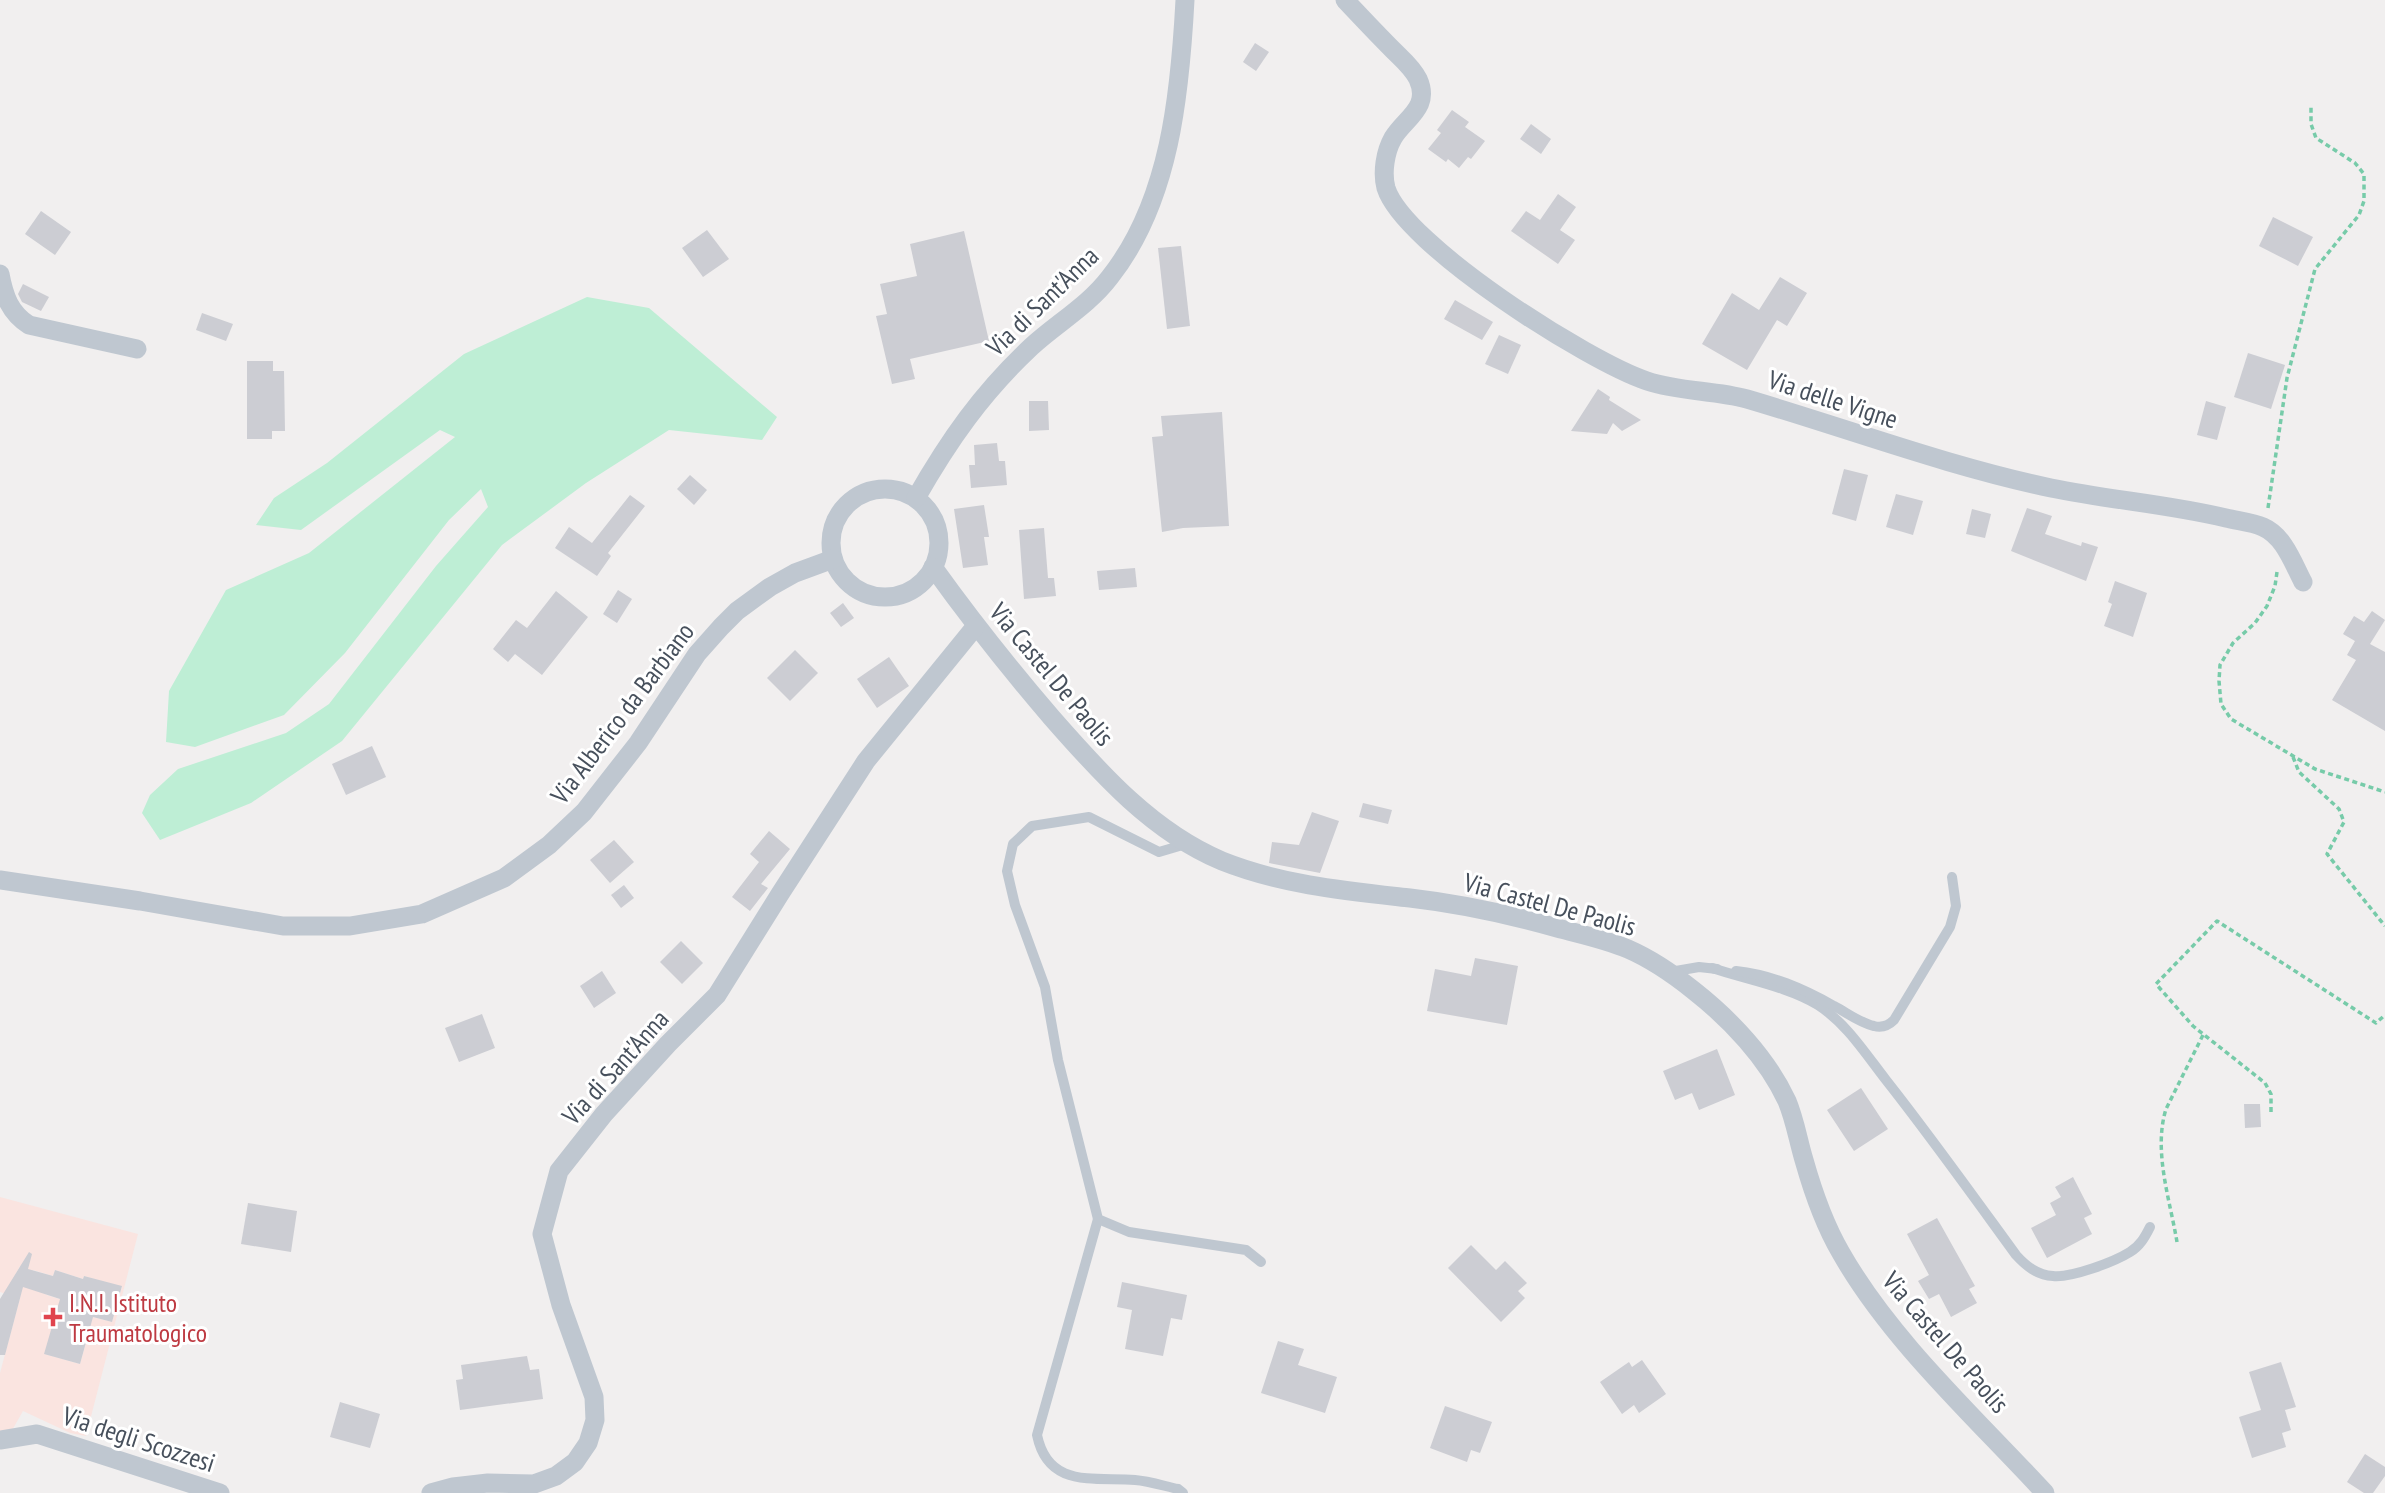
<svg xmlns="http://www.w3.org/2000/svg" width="2385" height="1493" font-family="'PT Sans Narrow',sans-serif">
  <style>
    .medical { fill: #fae4e0; fill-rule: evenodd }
    .green { fill: #beeed5 }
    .building { fill: #cccdd3 }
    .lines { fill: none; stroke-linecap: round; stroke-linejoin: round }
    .path { stroke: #77cba9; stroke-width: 3.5; stroke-dasharray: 5 3.5; stroke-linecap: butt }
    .service { stroke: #bfc7d0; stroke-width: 10 }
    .minor { stroke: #bfc7d0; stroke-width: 19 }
    .health-dot { fill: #e0444e; stroke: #fff; stroke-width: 2.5 }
    .labels { text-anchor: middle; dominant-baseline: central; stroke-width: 6; stroke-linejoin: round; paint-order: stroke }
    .street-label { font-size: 26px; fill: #47505c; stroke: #fff }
    .health-label { font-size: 26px; fill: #be3a42; stroke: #fff; text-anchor: start }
  </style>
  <rect width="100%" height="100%" fill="#f1efef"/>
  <path class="medical" d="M0 1197 138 1234 86 1436 70 1433 23 1411 11 1432 0 1434V1373L20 1298 0 1292ZM20 1266 33 1273V1270L53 1276 55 1270 83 1279 84 1276 122 1287 112 1322 74 1312 75 1304 47 1295 26 1284 14 1277ZM54 1321 89 1332 80 1364 45 1354Z"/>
  <polygon class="green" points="587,297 649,308 777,417 762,440 669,430 586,483 502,545 342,741 251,803 160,840 142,813 150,795 178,769 286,733 329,704 436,566 488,507 481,489 449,520 345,653 284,715 195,747 166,742 169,691 226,590 309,553 455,437 440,430 301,530 256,525 274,498 327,463 464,354"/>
  <g class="building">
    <polygon points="1255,43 1269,52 1256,71 1243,62"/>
    <polygon points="1452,110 1469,122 1465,127 1485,141 1471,159 1468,157 1459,168 1448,159 1446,162 1428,149 1441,133 1437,130"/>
    <polygon points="1531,124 1551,139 1541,154 1520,139"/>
    <polygon points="1558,194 1576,207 1560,230 1575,240 1558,264 1511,231 1526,211 1540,220"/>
    <polygon points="41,211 71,232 55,255 25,234"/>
    <polygon points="2273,217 2313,237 2298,266 2259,246"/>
    <polygon points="707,230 729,259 703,277 682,248"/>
    <polygon points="964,231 989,341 910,359 915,379 892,384 876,316 887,314 880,284 917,276 910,244"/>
    <polygon points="1181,246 1190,326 1167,329 1158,248"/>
    <polygon points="1780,277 1807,293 1787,326 1777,320 1747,370 1702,344 1732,293 1759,310"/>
    <polygon points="23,284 49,297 41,311 22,302 18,294"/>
    <polygon points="1455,300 1493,322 1482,340 1444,319"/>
    <polygon points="202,313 233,324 226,341 196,330"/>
    <polygon points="1499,335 1521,345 1508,374 1485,364"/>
    <polygon points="2248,353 2285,365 2271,409 2234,397"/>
    <polygon points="247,361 273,361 273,371 284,371 285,431 272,431 272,439 247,439"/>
    <polygon points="1598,389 1610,397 1609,400 1641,420 1622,431 1613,423 1607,434 1571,431"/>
    <polygon points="1029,401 1048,401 1049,430 1029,431"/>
    <polygon points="2206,401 2226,407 2217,440 2197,435"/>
    <polygon points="1222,412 1229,526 1183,528 1162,532 1152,437 1163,436 1161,416"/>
    <polygon points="997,443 999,461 1005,461 1007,485 971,488 969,465 975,465 974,445"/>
    <polygon points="1844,469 1868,475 1856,521 1832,514"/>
    <polygon points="690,475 707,490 694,505 677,489"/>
    <polygon points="1896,494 1923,501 1913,535 1886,527"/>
    <polygon points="630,495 645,506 608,553 611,556 597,576 555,548 569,527 592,543"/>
    <polygon points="984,505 989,537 984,537 988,565 963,568 954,509"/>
    <polygon points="2027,508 2052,516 2045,534 2081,546 2082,542 2098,547 2086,581 2011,551"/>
    <polygon points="1972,509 1991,514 1985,538 1966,534"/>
    <polygon points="1044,528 1048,578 1054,578 1056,596 1024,599 1019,530"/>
    <polygon points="1135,568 1137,587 1099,590 1097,571"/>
    <polygon points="2115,581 2147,593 2133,637 2104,626 2112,604 2108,602"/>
    <polygon points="618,590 632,599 617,623 603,614"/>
    <polygon points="556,591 588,617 542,675 515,654 508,662 493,649 516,620 527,628"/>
    <polygon points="843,603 854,618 841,627 830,613"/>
    <polygon points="2372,611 2385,620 2370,644 2385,652 2385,731 2332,700 2356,660 2347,655 2355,641 2343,634 2354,616 2364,622"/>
    <polygon points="795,650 818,673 790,701 767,678"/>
    <polygon points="889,657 909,686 877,708 857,679"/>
    <polygon points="372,746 386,777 346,795 332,764"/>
    <polygon points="1363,803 1392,810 1388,824 1359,817"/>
    <polygon points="1312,812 1339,821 1320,873 1269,863 1272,842 1299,845"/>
    <polygon points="769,831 790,849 761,884 768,888 750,911 732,897 759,862 750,854"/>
    <polygon points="614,840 634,862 610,883 590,860"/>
    <polygon points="624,885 634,898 621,908 611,895"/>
    <polygon points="681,941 703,963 682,984 660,962"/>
    <polygon points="1475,958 1518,966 1507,1025 1427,1011 1435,969 1471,976"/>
    <polygon points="602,971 616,993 594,1008 580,986"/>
    <polygon points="482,1014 495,1048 459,1062 445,1028"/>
    <polygon points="1717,1049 1735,1095 1699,1110 1692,1093 1675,1100 1663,1071"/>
    <polygon points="1861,1088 1888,1129 1854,1151 1827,1110"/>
    <polygon points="2244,1104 2260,1104 2261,1127 2245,1128"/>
    <polygon points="2073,1177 2092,1214 2084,1218 2092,1234 2047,1258 2031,1228 2056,1215 2050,1203 2061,1197 2055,1187"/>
    <polygon points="248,1203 297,1211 291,1252 241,1244"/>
    <polygon points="1937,1218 1975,1286 1969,1289 1977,1303 1951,1317 1939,1294 1929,1299 1918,1281 1929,1275 1907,1234"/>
    <polygon points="1471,1245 1496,1270 1505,1261 1527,1283 1518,1291 1525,1298 1501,1322 1448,1268"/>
    <polygon points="29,1252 32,1254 28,1269 53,1276 55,1270 83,1279 84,1276 122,1286 112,1322 93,1317 80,1364 44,1354 60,1299 23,1287 5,1355 0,1355 0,1299"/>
    <polygon points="1122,1282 1187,1295 1182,1320 1171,1318 1163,1356 1125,1349 1132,1310 1117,1307"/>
    <polygon points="1278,1341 1304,1349 1298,1365 1337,1377 1325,1413 1261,1393"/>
    <polygon points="527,1356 530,1370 539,1369 543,1399 460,1410 456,1380 463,1379 461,1365"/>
    <polygon points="1642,1360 1666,1394 1639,1413 1634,1405 1622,1414 1600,1382 1629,1362 1632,1367"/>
    <polygon points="2281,1362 2296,1407 2285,1410 2291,1430 2282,1433 2286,1447 2252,1458 2239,1417 2261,1410 2249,1372"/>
    <polygon points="340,1402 380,1414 370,1448 330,1437"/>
    <polygon points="1445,1406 1492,1422 1480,1453 1471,1450 1467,1462 1430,1448"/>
    <polygon points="2365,1454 2385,1467 2385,1476 2373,1493 2364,1493 2347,1482"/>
  </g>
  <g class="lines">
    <g class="path">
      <polyline points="2268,508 2287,378 2315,269 2359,215 2364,201 2364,174 2355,163 2316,138 2311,124 2311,105"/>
      <polyline points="2277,572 2275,586 2267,606 2255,623 2233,643 2220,665 2219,681 2221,704 2231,719 2315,769 2385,792"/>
      <polyline points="2293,757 2299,772 2339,809 2344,822 2327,854 2385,926"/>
      <polyline points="2271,1112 2271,1094 2265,1083 2193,1026 2156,984 2217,921 2376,1023 2385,1015"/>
      <path d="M2177 1242C2170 1200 2153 1151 2166 1109L2203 1035"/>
    </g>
    <g class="service">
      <polyline points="1186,844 1159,852 1089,817 1032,826 1013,844 1007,871 1015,905 1045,987 1058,1060 1098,1219 1129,1232 1246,1250 1261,1262"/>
      <path d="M1712 968C1745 979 1789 987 1818 1005 1846 1023 1865 1053 1886 1080 1931 1137 1973 1196 2016 1255 2026 1266 2037 1275 2053 1276 2071 1278 2114 1262 2130 1252 2140 1246 2145 1237 2150 1227"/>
      <path d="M1736 971C1772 975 1802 988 1834 1006 1846 1012 1860 1023 1874 1026 1882 1028 1888 1026 1894 1020L1950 927 1956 906 1952 877"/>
      <polyline points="1670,972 1699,967 1717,969"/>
      <path d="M1098 1219 1037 1435C1048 1488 1092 1477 1135 1480 1149 1481 1164 1486 1178 1489L1183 1493"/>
    </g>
    <g class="minor">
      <path d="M1345 0C1361 17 1377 34 1393 50 1402 59 1412 67 1418 79 1431 108 1405 118 1393 138 1385 152 1382 173 1386 188 1404 245 1589 362 1647 381 1680 392 1714 390 1747 399 1849 429 1947 466 2051 488 2109 500 2168 504 2226 518 2238 521 2252 522 2263 527 2284 536 2293 563 2303 582"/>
      <path d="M0 274C4 296 10 313 29 325L137 349"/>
      <circle cx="885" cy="543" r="54"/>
      <path d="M916 498C949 440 982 393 1031 347 1057 323 1088 306 1110 277 1170 201 1180 94 1185 0"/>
      <path d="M933 567C971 620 1010 669 1052 718 1101 774 1153 832 1222 861 1282 885 1347 891 1410 898 1462 904 1512 915 1561 929 1584 935 1607 940 1628 949 1651 959 1673 974 1693 990 1730 1019 1767 1058 1787 1101 1795 1120 1798 1140 1804 1160 1813 1192 1824 1224 1841 1253 1891 1341 1976 1418 2045 1493"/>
      <polyline points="0,880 140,901 283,926 350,926 422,914 504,878 549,845 584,812 638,743 697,654 721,627 737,611 770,587 795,573 833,559"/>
      <polyline points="0,1440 37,1434 220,1493"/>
      <polyline points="431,1493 453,1487 488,1483 534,1484 556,1476 575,1462 588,1443 595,1420 594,1397 561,1305 542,1234 559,1171 604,1114 668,1044 717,995 780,894 866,761 975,627"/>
    </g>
  </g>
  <path class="health-dot" d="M49.5 1306.5h7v7h7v7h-7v7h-7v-7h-7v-7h7z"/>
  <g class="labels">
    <g class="street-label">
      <text transform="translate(1042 301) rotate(-44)">Via di Sant'Anna</text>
      <text transform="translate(1833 399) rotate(18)">Via delle Vigne</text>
      <text transform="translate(1052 674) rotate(50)">Via Castel De Paolis</text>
      <text transform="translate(622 713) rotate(-53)">Via Alberico da Barbiano</text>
      <text transform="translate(1550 904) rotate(15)">Via Castel De Paolis</text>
      <text transform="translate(615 1067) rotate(-48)">Via di Sant'Anna</text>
      <text transform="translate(1946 1342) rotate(49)">Via Castel De Paolis</text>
      <text transform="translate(139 1439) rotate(18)">Via degli Scozzesi</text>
    </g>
    <g class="health-label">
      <text x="69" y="1302">I.N.I. Istituto<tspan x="69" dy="30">Traumatologico</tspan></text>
    </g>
  </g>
</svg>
